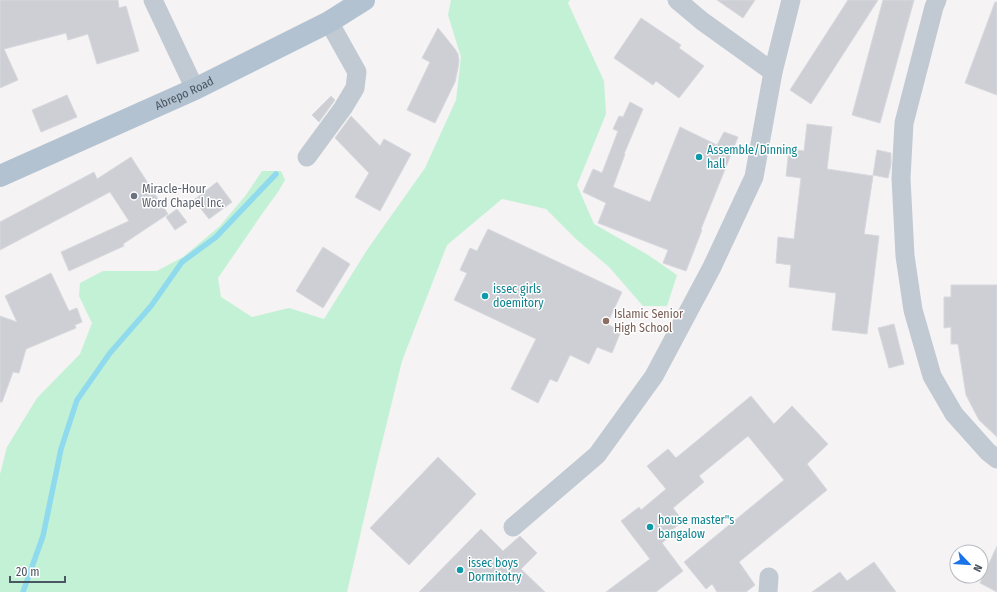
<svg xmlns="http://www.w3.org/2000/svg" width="997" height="592" font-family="'Fira Sans Condensed',sans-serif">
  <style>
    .green { fill: #c3f1d5 }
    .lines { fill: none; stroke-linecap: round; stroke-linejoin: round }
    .stream { stroke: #90daee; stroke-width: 5.5 }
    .building { fill: #cdcfd5; stroke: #d7d9de }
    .minor { stroke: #c1cad2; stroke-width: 19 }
    .major { stroke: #b3c2d1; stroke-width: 22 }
    .culture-dot { fill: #0f9aa8; stroke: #fff; stroke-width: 1.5 }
    .worship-dot { fill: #6b7280; stroke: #fff; stroke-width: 1.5 }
    .education-dot { fill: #8d6e63; stroke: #fff; stroke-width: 1.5 }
    .labels { text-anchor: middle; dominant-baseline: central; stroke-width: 3; stroke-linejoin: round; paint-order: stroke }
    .street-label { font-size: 12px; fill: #4a5661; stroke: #fff }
    .culture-label { font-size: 12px; fill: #0d838f; stroke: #fff; text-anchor: start }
    .worship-label { font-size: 12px; fill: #5b616d; stroke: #fff; text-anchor: start }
    .education-label { font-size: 12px; fill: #785e54; stroke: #fff; text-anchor: start }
  </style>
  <rect width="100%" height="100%" fill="#f5f3f3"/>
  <polygon class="green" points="451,0 570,0 568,3 604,81 606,114 577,185 594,224 648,255 677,275 667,306 643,306 609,267 576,239 546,209 502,199 447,245 402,361 375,471 347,592 0,592 0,474 7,447 37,398 80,354 92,323 79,296 80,283 103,271 157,271 183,257 220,226 246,195 262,171 281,171 285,180 278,192 264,211 218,278 221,297 252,317 289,308 324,319 367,250 425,168 456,100 461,57 448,15"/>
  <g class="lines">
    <polyline class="stream" points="23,592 43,536 61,449 77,400 110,353 151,306 182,262 216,237 276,174"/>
  </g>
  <g class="building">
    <polygon points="0,0 118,0 119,8 126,6 139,51 97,64 88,34 68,40 66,33 4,49 18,80 0,88"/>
    <polygon points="717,0 755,0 743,18"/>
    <polygon points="848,0 878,0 811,104 790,90"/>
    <polygon points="883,0 914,0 880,123 852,115"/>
    <polygon points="995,2 997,2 997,95 965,83"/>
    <polygon points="641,18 681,45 679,48 704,66 679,98 656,81 653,85 614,58"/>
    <polygon points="438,28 455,49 458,54 459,61 458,68 455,82 435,123 407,110 430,62 422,58"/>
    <polygon points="67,95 77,117 41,132 32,110"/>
    <polygon points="331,96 335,100 319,122 312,115"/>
    <polygon points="630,102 643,109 624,154 625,154 613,187 650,202 680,127 717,145 724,132 738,137 701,229 702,230 686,271 663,263 668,250 598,223 606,203 583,192 593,169 602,173 618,131 613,129 619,116 623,117"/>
    <polygon points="351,116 380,146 384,139 411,154 380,211 355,197 369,173 335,138"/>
    <polygon points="807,124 832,127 827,169 873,176 864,234 879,236 867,334 832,330 836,293 789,287 791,265 776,263 778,237 794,239 801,178 786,176 789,149 804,151"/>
    <polygon points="877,150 891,153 891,165 888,178 873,175"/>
    <polygon points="131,157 168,214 123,244 124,246 69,271 61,252 129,221 110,192 0,250 0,222 94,172 97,179"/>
    <polygon points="217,182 232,202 209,219 194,200"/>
    <polygon points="177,209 187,222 175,230 166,217"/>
    <polygon points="488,229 622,292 607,324 621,331 612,353 597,347 589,364 570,355 557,382 550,379 538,403 511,389 536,339 454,300 467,273 460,270 470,248 477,251"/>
    <polygon points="323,247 350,264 323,308 296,291"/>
    <polygon points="51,273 69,311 77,308 82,322 75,325 76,328 26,349 19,373 13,372 2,402 0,402 0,316 17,322 5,296"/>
    <polygon points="951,285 997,285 997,437 979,420 966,395 958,344 951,344 951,327 944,328 944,297 951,297"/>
    <polygon points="894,324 904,364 889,368 878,328"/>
    <polygon points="751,396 774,424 792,406 828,444 807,464 827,490 739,562 755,585 746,592 717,592 712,584 706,589 684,562 784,480 748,436 699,476 704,482 673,508 683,521 667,534 669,537 662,543 683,571 656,592 606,592 650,559 621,521 639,507 641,510 666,489 647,466 668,449 676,458"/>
    <polygon points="438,457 476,494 409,565 370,528"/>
    <polygon points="481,529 503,551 520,536 537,553 521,569 545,592 419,592"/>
    <polygon points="997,546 997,592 980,583"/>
    <polygon points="874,562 896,592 812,592 840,572 847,581"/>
  </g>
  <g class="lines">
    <g class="minor">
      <polyline points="153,0 195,89"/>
      <polyline points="677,0 702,21 773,72"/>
      <polyline points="937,0 934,7 904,123 901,178 905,256 913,310 932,376 954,414 988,452 997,459"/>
      <polyline points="307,157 343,108 355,88 357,72 329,22"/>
      <polyline points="513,527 597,455 654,376 712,267 754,177 773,72 791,0"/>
      <polyline points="768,592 769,577"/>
    </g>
    <path class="major" id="s1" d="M0 176 195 89 329 22 364 0"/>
  </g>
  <g class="culture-dot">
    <circle cx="699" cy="157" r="4"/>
    <circle cx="485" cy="296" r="4"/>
    <circle cx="650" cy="527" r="4"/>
    <circle cx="460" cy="570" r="4"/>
  </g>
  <circle class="worship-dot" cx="134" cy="196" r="4"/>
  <circle class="education-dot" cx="606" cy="321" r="4"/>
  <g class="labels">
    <g class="street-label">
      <text stroke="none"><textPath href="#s1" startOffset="202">Abrepo Road</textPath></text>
    </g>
    <g class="culture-label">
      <text x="707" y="150">Assemble/Dinning<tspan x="707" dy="14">hall</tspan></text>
      <text x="493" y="289">issec girls<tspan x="493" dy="14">doemitory</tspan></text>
      <text x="658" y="520">house master"s<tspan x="658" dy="14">bangalow</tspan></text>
      <text x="468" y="563">issec boys<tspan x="468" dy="14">Dormitotry</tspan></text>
    </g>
    <g class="worship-label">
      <text x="142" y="189">Miracle-Hour<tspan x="142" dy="14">Word Chapel Inc.</tspan></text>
    </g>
    <g class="education-label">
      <text x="614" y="314">Islamic Senior<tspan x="614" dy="14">High School</tspan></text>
    </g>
  </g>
  <g transform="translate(969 564) rotate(115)"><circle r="19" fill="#ffffff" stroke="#b7bbc0"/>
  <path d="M0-3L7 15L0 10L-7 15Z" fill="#1a73e8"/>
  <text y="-6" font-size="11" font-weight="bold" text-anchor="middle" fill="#4a5661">N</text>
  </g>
  <path d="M10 576v6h55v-6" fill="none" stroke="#4a5661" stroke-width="2"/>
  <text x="16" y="576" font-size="12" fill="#4a5661" stroke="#ffffff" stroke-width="3" paint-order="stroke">20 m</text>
</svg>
